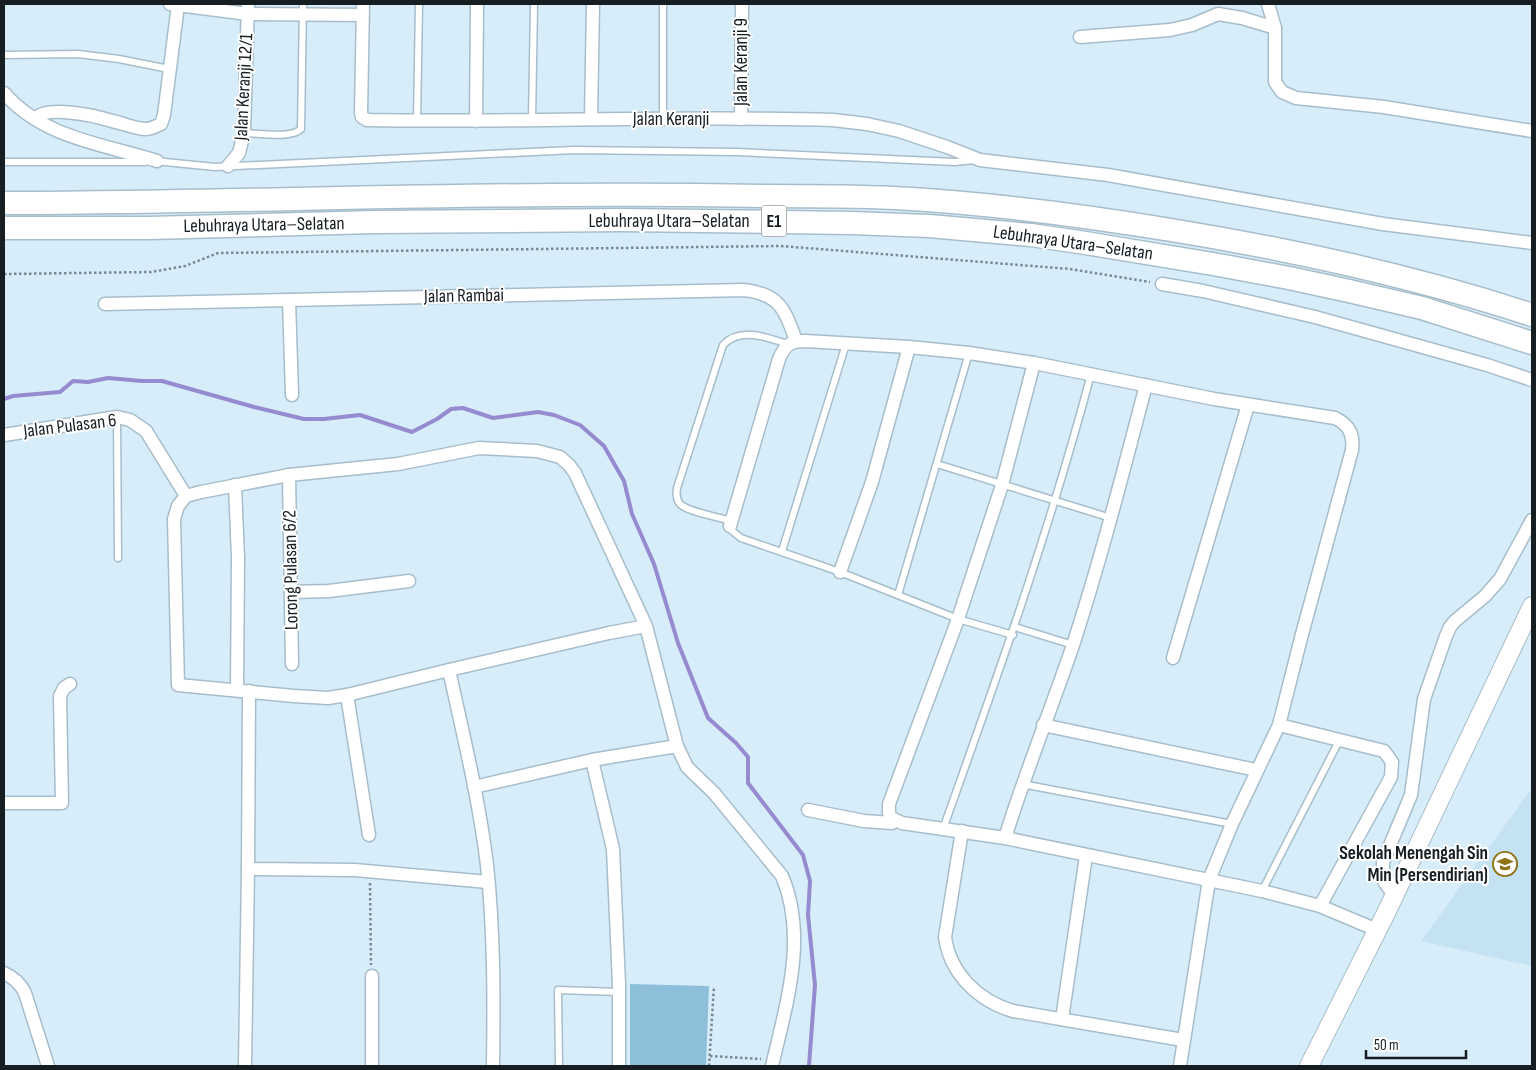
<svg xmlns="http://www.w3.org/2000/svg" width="1536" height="1070" font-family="'Sofia Sans Condensed',sans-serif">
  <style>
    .built { fill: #c5e2f3 }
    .green { fill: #8dbfdb }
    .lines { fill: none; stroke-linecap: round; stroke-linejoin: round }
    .stream { stroke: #968bd0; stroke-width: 4 }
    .service-casing { stroke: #a8bdca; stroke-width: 9 }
    .minor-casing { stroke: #a8bdca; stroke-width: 15 }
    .secondary-casing { stroke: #a8bdca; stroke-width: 20 }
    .motorway-casing { stroke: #a8bdca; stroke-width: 25 }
    .path { stroke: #798891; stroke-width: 2.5; stroke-dasharray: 2.5 2.5; stroke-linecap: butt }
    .service { stroke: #fff; stroke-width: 6 }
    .minor { stroke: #fff; stroke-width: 12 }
    .secondary { stroke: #fff; stroke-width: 18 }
    .motorway { stroke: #fff; stroke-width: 22 }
    .labels { text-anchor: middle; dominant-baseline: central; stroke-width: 4; stroke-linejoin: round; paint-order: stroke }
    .shield { fill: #fff; stroke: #5c6264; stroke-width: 1 }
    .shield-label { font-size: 18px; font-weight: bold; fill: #161e22 }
    .street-label { font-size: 19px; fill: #161e22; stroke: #fff }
    .poi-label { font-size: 19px; font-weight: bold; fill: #161e22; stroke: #fff; text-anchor: end }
  </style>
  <rect width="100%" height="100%" fill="#d7edfa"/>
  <polygon class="built" points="1532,788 1532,966 1421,941"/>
  <polygon class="green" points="630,984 709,986 706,1066 630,1066"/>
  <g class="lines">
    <polyline class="stream" points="4,399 13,396 60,392 73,381 88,382 108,378 142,381 162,381 254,407 304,419 324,419 360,415 412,432 437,419 451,409 463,408 493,418 538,412 554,415 580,425 604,446 624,481 632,514 654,564 678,643 708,718 736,743 748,757 748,783 803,855 810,881 808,915 815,985 809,1066"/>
    <defs>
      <g id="service">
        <polyline points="4,55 78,54 119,59 169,69"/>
        <polyline points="663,119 663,4"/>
        <polyline points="532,120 534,4"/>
        <polyline points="417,121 419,4"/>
        <path d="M244 133C259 133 291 139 301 129L303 4"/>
        <polyline points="155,161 215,167 574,150 737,152 955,162 974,160"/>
        <polyline points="4,162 145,162"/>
        <polyline points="117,417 118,558"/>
        <polyline points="937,464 1111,518"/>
        <path d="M731 521C719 517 688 512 680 504 676 499 676 494 677 488L723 345C740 327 767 337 787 344"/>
        <polyline points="730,526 731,530 741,538 840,572 958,619 1013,635"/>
        <polyline points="782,551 846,344"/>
        <polyline points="898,595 969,353"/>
        <polyline points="1015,627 1073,645"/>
        <polyline points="1022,784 1232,824"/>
        <path d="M943 829C997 678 1050 529 1091 374"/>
        <polyline points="1262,891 1340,739"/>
        <polyline points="559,1066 558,990 619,992"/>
      </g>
      <g id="minor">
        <polyline points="170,4 248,14 362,15"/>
        <path d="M363 4 361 113 362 117 367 120C522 123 677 115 833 120L867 124 899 131 947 147 980 160 1108 175 1383 224 1532 243"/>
        <polyline points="1268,4 1275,28 1275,82 1282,92 1296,98 1384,107 1532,131"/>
        <polyline points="1080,37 1170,30 1192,25 1218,14 1242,18 1275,28"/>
        <path d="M4 93C43 138 103 144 157 161"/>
        <path d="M36 118C47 105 96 116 112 121 123 123 135 129 146 129 151 129 156 126 161 124L164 115 178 5"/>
        <polyline points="591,119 593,4"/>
        <polyline points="741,119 742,4"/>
        <polyline points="476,121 477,4"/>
        <polyline points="228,166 239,153 244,133 248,4"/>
        <polyline points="1162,284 1203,291 1315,317 1487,365 1532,380"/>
        <polyline points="289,300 292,395"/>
        <path d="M105 304 744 290C780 294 785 310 796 341"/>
        <polyline points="1034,363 1002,485 958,619 889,804 889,813 891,818 902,823 1005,838 1262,891 1320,906 1377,930"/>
        <polyline points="4,435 117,417 130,420 146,431 186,496"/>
        <polyline points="289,475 292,664"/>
        <polyline points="235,485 238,558 237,690"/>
        <path d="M730 526 779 359C785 345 790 341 805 341L909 347 969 353 1034 363 1214 399 1335 418C1349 425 1354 434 1352 450L1301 638 1279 725 1232 824 1209 880 1180 1066"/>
        <polyline points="840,572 872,482 909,347"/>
        <polyline points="291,592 329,591 409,581"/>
        <path d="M646 626 609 633 449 670 347 695 328 698 294 696 178 685 174 519 178 506 186 496 201 492 289 475 398 464 479 448 537 451 560 457 569 465 575 473 646 626 677 746 687 767 714 793 782 876C808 937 786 1005 772 1066"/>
        <polyline points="1173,658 1248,405"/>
        <path d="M449 670C463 734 479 799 487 865 494 931 494 999 493 1066"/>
        <polyline points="249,691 248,869 355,870 488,882"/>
        <polyline points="347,695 369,835"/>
        <polyline points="1043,725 1256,770"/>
        <polyline points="1279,725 1384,751 1392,762 1391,777 1320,906"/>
        <polyline points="592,760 613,849 619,984 619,1066"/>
        <polyline points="474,787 592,760 677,746"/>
        <polyline points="4,803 62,803 60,696 64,688 70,684"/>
        <polyline points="808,810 864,821 892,823 891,818"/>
        <path d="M962 831 945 937C950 974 979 1001 1013 1011L1183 1040"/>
        <path d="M1005 838C1025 773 1051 710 1073 645 1101 559 1123 472 1146 385"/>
        <polyline points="1394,895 1385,883 1383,877 1383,862 1411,795 1424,699 1446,636 1450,627 1455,621 1485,596 1500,579 1532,520"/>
        <path d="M4 973C14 978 20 983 25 993L48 1066"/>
        <polyline points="372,976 372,1066"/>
        <polyline points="1062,1019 1086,856"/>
        <polyline points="245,1066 248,869"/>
      </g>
      <polyline id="secondary" points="1309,1066 1386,913 1532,606"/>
      <g id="motorway">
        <path d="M4 203C257 202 509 191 763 196 806 196 850 196 894 198 987 203 1080 215 1171 230 1294 250 1414 276 1532 315"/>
        <polyline points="4,228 149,228 374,222 623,220 852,223 929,226 1031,235 1079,242 1213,264 1289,278 1349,291 1422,308 1532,343"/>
      </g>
    </defs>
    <use href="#service" class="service-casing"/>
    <use href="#minor" class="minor-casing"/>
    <use href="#secondary" class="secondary-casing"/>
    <use href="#motorway" class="motorway-casing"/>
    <g class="path">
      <polyline points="4,274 151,272 185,266 218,253 781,246 1070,269 1150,282"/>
      <polyline points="370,883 371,965"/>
      <polyline points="710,1056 761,1059"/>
      <polyline points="709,1066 714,986"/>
    </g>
    <use href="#service" class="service"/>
    <use href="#minor" class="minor"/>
    <use href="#secondary" class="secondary"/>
    <use href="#motorway" class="motorway"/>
  </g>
  <defs>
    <symbol id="school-ring" viewBox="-11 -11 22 22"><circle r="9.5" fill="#fff" stroke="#8f7317" stroke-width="1.5"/><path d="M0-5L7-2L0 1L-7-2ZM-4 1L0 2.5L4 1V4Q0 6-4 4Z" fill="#8f7317"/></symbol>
  </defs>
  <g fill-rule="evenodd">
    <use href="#school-ring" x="1491" y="850" width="28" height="28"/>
  </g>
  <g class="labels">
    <rect class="shield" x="761.5" y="205.5" width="25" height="31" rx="4"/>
    <g class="shield-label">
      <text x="774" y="221">E1</text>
    </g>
    <g class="street-label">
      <text transform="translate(741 62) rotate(-90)">Jalan Keranji 9</text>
      <text transform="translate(244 87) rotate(-87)">Jalan Keranji 12/1</text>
      <text x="671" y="119">Jalan Keranji</text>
      <text x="669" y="221">Lebuhraya Utara–Selatan</text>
      <text transform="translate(264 225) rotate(-1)">Lebuhraya Utara–Selatan</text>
      <text transform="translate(1073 243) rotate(8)">Lebuhraya Utara–Selatan</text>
      <text transform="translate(464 296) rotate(-1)">Jalan Rambai</text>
      <text transform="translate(70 426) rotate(-7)">Jalan Pulasan 6</text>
      <text transform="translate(291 570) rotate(-91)">Lorong Pulasan 6/2</text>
    </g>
    <g class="poi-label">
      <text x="1488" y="853">Sekolah Menengah Sin<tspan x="1488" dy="22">Min (Persendirian)</tspan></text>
    </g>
  </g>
  <rect width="1536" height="1070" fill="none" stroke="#161e22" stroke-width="10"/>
  <path d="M1366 1050v8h100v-8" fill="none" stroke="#161e22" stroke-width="2.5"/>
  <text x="1374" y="1050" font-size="15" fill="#161e22" stroke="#ffffff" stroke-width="4" paint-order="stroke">50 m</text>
</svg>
